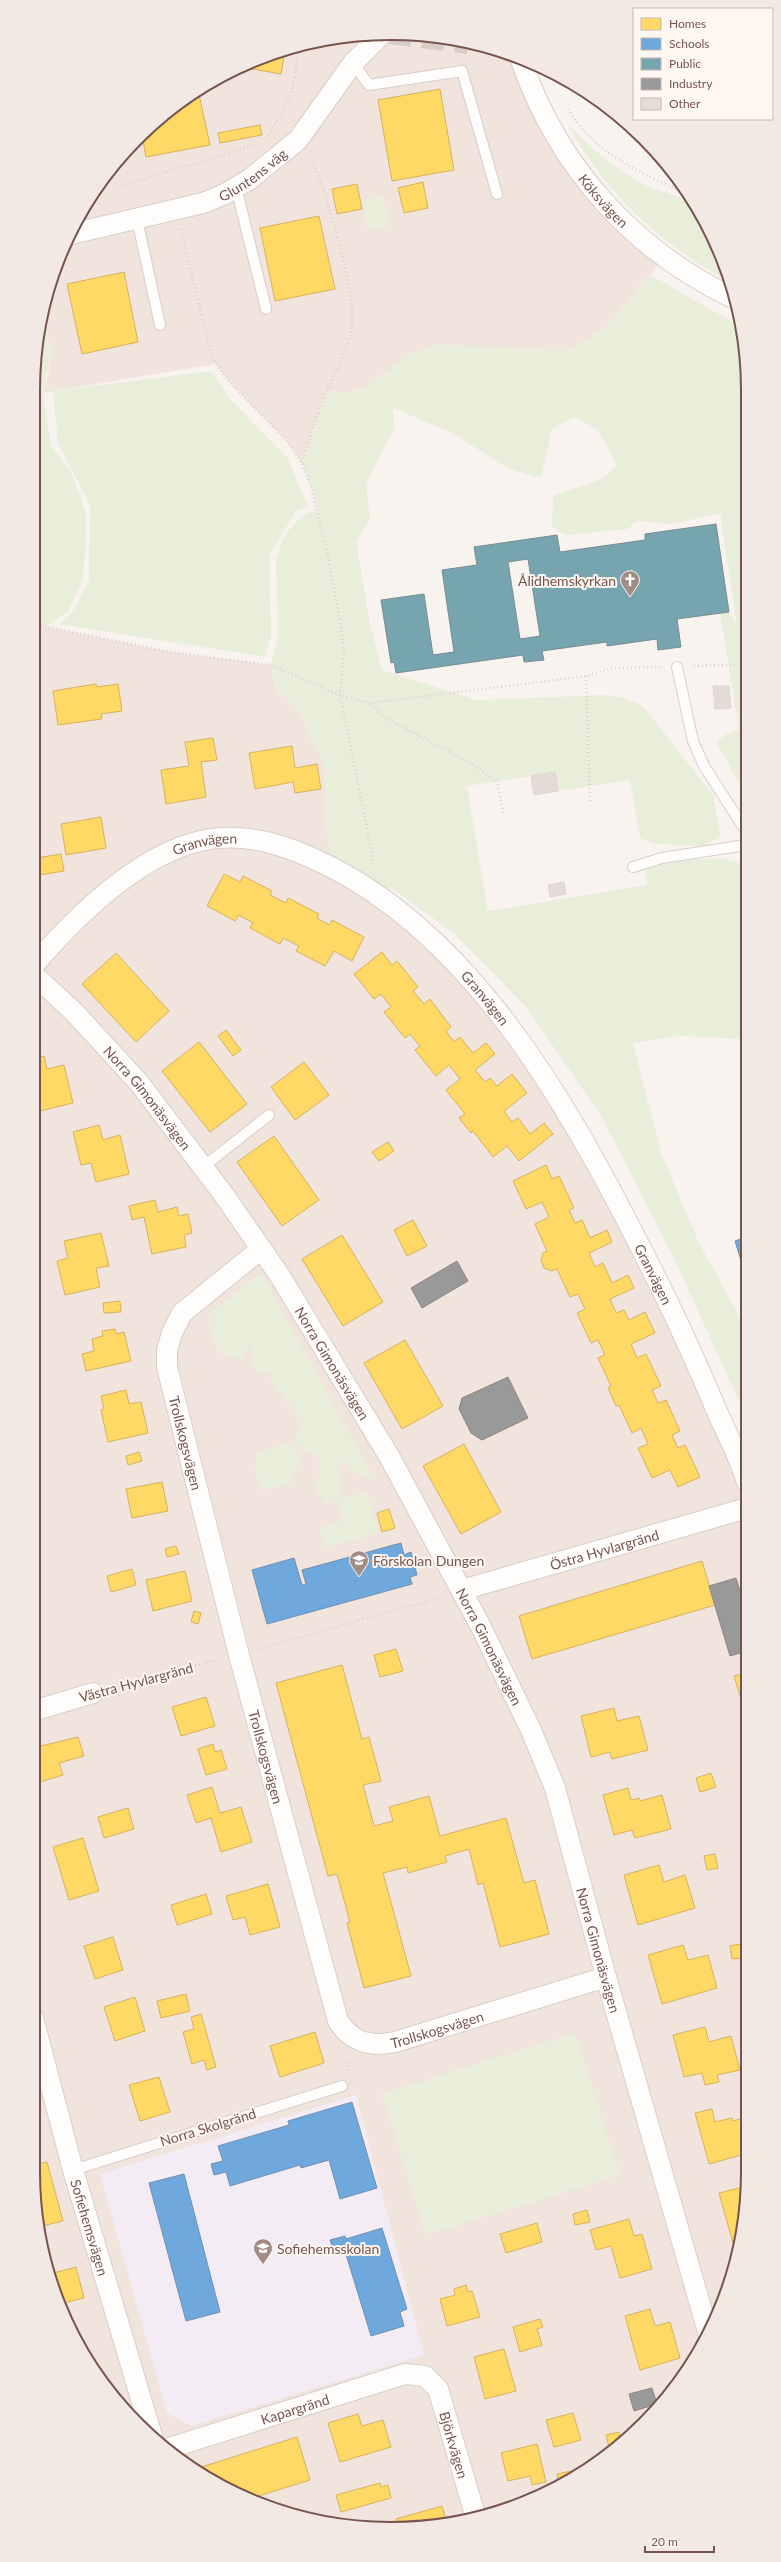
<svg xmlns="http://www.w3.org/2000/svg" width="781" height="2562" font-family="Lato,sans-serif">
  <style>
    .residential { fill: #f0e4dc }
    .education { fill: #f3ecf4 }
    .green { fill: #e9eeda }
    .homes { fill: #ffd966; stroke: #d6b15f }
    .schools { fill: #6fa8dc; stroke: #718fb1 }
    .public { fill: #76a5af; stroke: #768d92; fill-rule: evenodd }
    .industry { fill: #999; stroke: #8e8582 }
    .building { fill: #e4dad6; stroke: #e0d5d0 }
    .lines { fill: none; stroke-linecap: round; stroke-linejoin: round }
    .secondary-tunnel { stroke: #d8ccc6; stroke-width: 22; stroke-dasharray: 22 11; stroke-linecap: butt }
    .lane-casing { stroke: #d7ceca; stroke-width: 12 }
    .street-casing { stroke: #d7ceca; stroke-width: 22 }
    .path { stroke: #dad1cf; stroke-width: 2.5; stroke-dasharray: 1 3; stroke-linecap: butt }
    .lane { stroke: #fefdfc; stroke-width: 10 }
    .street { stroke: #fefdfc; stroke-width: 20 }
    .labels { text-anchor: middle; dominant-baseline: central; stroke-width: 4; stroke-linejoin: round; paint-order: stroke }
    .street-label { font-size: 14px; fill: #76554e; stroke: #fef6f1 }
    .poi-label { font-size: 14px; fill: #76554e; stroke: #fef6f1; text-anchor: start }
    .rim { fill: none; stroke: #76554e; stroke-width: 2 }
  </style>
  <rect width="100%" height="100%" fill="#f8f3ee"/>
  <g class="residential">
    <polygon points="391,33 460,40 522,63 552,128 664,258 605,328 568,352 531,350 387,372 368,386 350,393 326,391 302,463 286,440 230,383 216,364 43,393 49,371 46,326 39,325 40,321 60,253 93,192 138,138 192,93 254,60 321,40"/>
    <polygon points="33,624 170,652 271,665 276,690 293,704 305,720 307,734 324,760 326,821 332,868 444,950 571,1120 747,1482 748,2171 741,2241 721,2308 688,2370 643,2424 589,2469 483,2517 414,2528 344,2526 232,2492 173,2455 122,2407 60,2308 40,2241 33,2171"/>
  </g>
  <polygon class="education" points="356,2095 424,2355 191,2426 167,2413 100,2174"/>
  <g class="green">
    <path d="M568 125C592 149 617 170 647 186 659 192 684 196 692 204 712 223 718 254 725 279 659 243 604 191 568 125Z"/>
    <polygon points="383,196 389,226 368,230 362,200"/>
    <path d="M650 275 740 326 745 344 746 797 717 743 725 735 739 729 720 613 729 612 737 626 720 513 672 524 637 521 628 529 566 535 552 526 553 496 602 479 617 465 597 429 574 417 552 429 541 478 507 468 453 433 393 408 394 429 366 484 370 519 356 541 370 625 382 670 476 700 602 695 621 697 643 706 713 795 721 837 703 846 655 844 640 838 630 780 558 791 555 772 467 786 488 911 647 885 644 863 651 866C679 863 721 850 746 867V937L741 963V1039L680 1036 633 1043 661 1153 699 1243 747 1330V1419L674 1258 601 1116 526 1007 453 933 396 891 332 868 326 821 324 760 307 734 305 720 293 704 276 690 271 665 278 635 276 558 286 533 303 515 319 510 302 463 326 391 350 393 368 386 411 353 440 344 568 352 605 328Z"/>
    <polygon points="39,325 46,326 51,352 43,393 51,446 71,472 86,512 86,537 83,579 68,611 45,627 33,624 33,391"/>
    <polygon points="211,371 232,401 287,457 308,507 296,511 269,556 271,635 265,657 59,624 75,609 89,580 90,505 58,443 53,391"/>
    <path d="M261 1273 373 1477 360 1476 343 1460 337 1466 342 1496 337 1500 367 1492 378 1533 326 1547 320 1528 342 1521 337 1501 325 1504 317 1492 320 1457 296 1444C296 1437 299 1428 298 1421 295 1401 271 1393 270 1373H260L253 1366 254 1357 250 1342 243 1359 219 1352 210 1331 209 1314Z"/>
    <polygon points="287,1442 301,1458 291,1483 262,1490 254,1467 258,1454"/>
    <polygon points="575,2033 620,2175 426,2235 382,2094"/>
  </g>
  <g class="homes">
    <polygon points="285,51 281,74 241,67 254,60"/>
    <polygon points="440,89 454,170 392,181 378,100"/>
    <polygon points="198,90 210,145 146,157 142,135"/>
    <polygon points="260,125 262,135 220,143 218,133"/>
    <polygon points="423,182 428,208 404,213 398,188"/>
    <polygon points="357,184 362,209 337,214 332,189"/>
    <polygon points="319,216 335,289 275,301 260,228"/>
    <polygon points="124,272 138,342 82,354 67,284"/>
    <polygon points="96,684 97,687 118,684 122,711 101,714 102,719 58,725 53,691"/>
    <polygon points="213,738 217,760 201,762 206,797 166,804 161,770 189,766 185,742"/>
    <polygon points="292,746 295,768 317,764 321,789 295,793 293,782 255,789 249,753"/>
    <polygon points="101,817 106,848 66,855 61,824"/>
    <polygon points="61,854 64,871 39,875 36,858"/>
    <polygon points="224,874 240,882 243,876 272,891 270,895 286,903 288,898 319,914 317,918 329,925 332,920 364,937 352,961 334,951 325,966 296,951 299,946 283,938 280,944 250,928 253,923 239,915 235,921 207,906"/>
    <polygon points="382,952 392,965 397,961 418,987 413,991 424,1004 430,999 451,1027 446,1031 454,1042 460,1037 473,1053 486,1043 495,1054 475,1070 485,1082 490,1078 497,1086 512,1074 527,1093 504,1111 512,1122 518,1118 530,1134 544,1123 553,1134 519,1161 507,1146 493,1157 473,1131 471,1133 459,1118 465,1114 446,1090 460,1079 449,1065 436,1076 415,1050 420,1046 410,1034 405,1038 384,1012 391,1007 381,994 374,999 354,974"/>
    <polygon points="116,953 169,1011 136,1042 82,984"/>
    <polygon points="226,1030 241,1050 233,1056 218,1036"/>
    <polygon points="199,1042 247,1104 210,1132 162,1071"/>
    <polygon points="44,1056 47,1069 64,1065 73,1103 40,1111 35,1092 33,1093 33,1059"/>
    <polygon points="304,1062 329,1095 295,1120 271,1087"/>
    <polygon points="99,1125 103,1140 120,1135 129,1174 96,1182 91,1163 81,1165 73,1132"/>
    <polygon points="274,1136 319,1200 282,1226 237,1162"/>
    <polygon points="388,1142 394,1151 379,1161 372,1152"/>
    <polygon points="546,1165 552,1179 559,1176 574,1208 569,1210 575,1223 582,1220 590,1238 607,1230 612,1242 589,1253 595,1267 603,1263 612,1283 628,1275 634,1288 610,1299 616,1313 624,1310 629,1320 645,1312 655,1333 631,1344 637,1358 646,1354 661,1386 652,1390 658,1403 666,1400 680,1431 672,1435 678,1448 685,1445 700,1477 678,1487 670,1470 652,1478 638,1448 648,1444 641,1428 632,1433 619,1405 616,1406 608,1388 611,1386 598,1358 605,1355 598,1340 591,1343 577,1313 585,1309 578,1294 570,1297 557,1269 552,1271 544,1268 541,1260 543,1253 547,1251 535,1224 549,1217 542,1202 526,1209 513,1181"/>
    <rect x="33" y="1200" width="5" height="22"/>
    <polygon points="155,1200 158,1212 177,1207 179,1216 188,1214 192,1233 184,1235 186,1247 152,1254 144,1217 132,1220 129,1206"/>
    <polygon points="413,1220 427,1246 407,1256 394,1230"/>
    <polygon points="101,1233 109,1266 96,1268 100,1287 65,1295 57,1261 68,1258 64,1241"/>
    <polygon points="342,1235 383,1302 343,1326 302,1259"/>
    <polygon points="120,1301 121,1312 104,1313 103,1303"/>
    <polygon points="115,1329 116,1334 124,1332 131,1361 86,1371 82,1354 94,1351 92,1339 103,1336 102,1331"/>
    <polygon points="405,1340 443,1406 402,1429 364,1363"/>
    <polygon points="126,1390 129,1404 141,1402 148,1433 108,1442 101,1410 104,1409 101,1396"/>
    <polygon points="464,1444 501,1512 461,1534 423,1466"/>
    <polygon points="139,1452 142,1461 128,1465 126,1456"/>
    <polygon points="162,1482 168,1511 132,1518 126,1489"/>
    <polygon points="389,1509 395,1528 382,1532 377,1513"/>
    <polygon points="176,1546 179,1554 167,1557 165,1549"/>
    <polygon points="702,1561 715,1605 532,1659 519,1616"/>
    <polygon points="132,1569 136,1585 111,1592 107,1576"/>
    <polygon points="185,1571 192,1601 153,1611 146,1580"/>
    <polygon points="194,1611 201,1613 198,1624 191,1622"/>
    <polygon points="396,1649 403,1671 380,1677 374,1655"/>
    <polygon points="342,1665 362,1739 369,1737 381,1781 363,1785 374,1826 393,1821 389,1807 429,1796 440,1836 506,1818 524,1883 535,1880 549,1934 500,1947 483,1883 478,1885 469,1849 445,1856 447,1862 408,1873 407,1867 383,1873 411,1976 364,1988 347,1923 350,1922 337,1874 328,1876 276,1683"/>
    <polygon points="747,1672 747,1719 734,1676"/>
    <polygon points="206,1697 215,1726 181,1736 172,1707"/>
    <polygon points="614,1708 617,1721 639,1716 648,1750 612,1759 610,1752 591,1757 581,1716"/>
    <polygon points="78,1737 84,1756 59,1763 63,1775 33,1784 33,1748"/>
    <polygon points="213,1744 215,1752 221,1750 227,1769 206,1775 198,1749"/>
    <polygon points="711,1773 716,1787 700,1792 696,1778"/>
    <polygon points="212,1787 220,1813 241,1807 252,1842 221,1852 211,1818 196,1823 187,1795"/>
    <polygon points="628,1788 631,1800 639,1798 640,1801 662,1795 671,1829 635,1838 632,1830 614,1835 603,1795"/>
    <polygon points="128,1808 134,1829 104,1838 98,1817"/>
    <polygon points="83,1838 99,1891 69,1900 53,1847"/>
    <polygon points="715,1854 718,1868 707,1870 704,1856"/>
    <polygon points="659,1865 664,1882 685,1875 695,1908 638,1925 624,1875"/>
    <polygon points="268,1884 280,1927 250,1935 245,1917 233,1920 226,1896"/>
    <polygon points="206,1894 212,1914 177,1925 171,1905"/>
    <polygon points="113,1937 123,1970 95,1979 84,1946"/>
    <polygon points="740,1944 742,1958 732,1959 730,1946"/>
    <polygon points="683,1945 688,1960 708,1955 717,1988 662,2004 648,1955"/>
    <polygon points="186,1994 190,2011 161,2018 157,2001"/>
    <polygon points="135,1997 145,2031 115,2041 104,2007"/>
    <polygon points="201,2014 216,2067 207,2070 204,2060 192,2064 183,2032 194,2029 191,2017"/>
    <polygon points="705,2027 709,2042 731,2036 740,2070 717,2075 719,2082 705,2085 702,2073 684,2077 673,2035"/>
    <polygon points="315,2032 324,2063 280,2077 270,2046"/>
    <polygon points="159,2077 170,2112 140,2121 129,2085"/>
    <polygon points="712,2109 715,2122 732,2118 733,2121 748,2117 748,2153 709,2164 695,2113"/>
    <polygon points="47,2162 63,2221 38,2227 33,2165"/>
    <polygon points="747,2186 741,2241 733,2243 719,2193"/>
    <polygon points="587,2210 590,2222 575,2225 573,2214"/>
    <polygon points="629,2219 634,2236 642,2234 652,2269 620,2278 611,2246 596,2250 590,2230"/>
    <polygon points="537,2223 542,2242 506,2253 500,2234"/>
    <polygon points="76,2267 84,2298 59,2304 50,2274"/>
    <polygon points="466,2285 468,2292 472,2291 480,2317 447,2326 440,2299 455,2295 454,2289"/>
    <polygon points="650,2309 655,2326 670,2322 680,2358 640,2370 625,2316"/>
    <polygon points="540,2319 543,2327 537,2329 542,2345 520,2352 513,2327"/>
    <polygon points="504,2349 516,2391 485,2399 474,2357"/>
    <polygon points="573,2413 581,2440 554,2447 546,2420"/>
    <polygon points="358,2414 362,2426 383,2420 391,2447 340,2462 328,2423"/>
    <polygon points="619,2432 622,2442 609,2447 606,2435"/>
    <polygon points="297,2437 310,2480 252,2498 232,2492 195,2469"/>
    <polygon points="537,2444 546,2482 532,2485 530,2476 508,2481 501,2453"/>
    <polygon points="571,2471 572,2476 559,2482 557,2474"/>
    <polygon points="380,2483 381,2487 388,2485 391,2498 341,2512 336,2495"/>
    <polygon points="442,2506 447,2523 414,2528 399,2528 396,2519"/>
  </g>
  <g class="schools">
    <polygon points="746,1237 747,1280 735,1241"/>
    <polygon points="401,1543 404,1555 411,1552 417,1575 410,1577 412,1584 267,1624 252,1570 294,1558 302,1585 306,1584 302,1570"/>
    <polygon points="352,2102 377,2188 340,2199 329,2160 301,2168 300,2165 230,2186 226,2172 214,2175 211,2164 223,2161 218,2146 289,2125 288,2121"/>
    <polygon points="184,2174 220,2312 186,2321 149,2183"/>
    <polygon points="382,2228 407,2309 400,2312 404,2326 371,2336 345,2251 335,2255 330,2240 345,2236 346,2239"/>
  </g>
  <path class="public" d="M716 524 729 612 677 619 681 647 658 650 657 639 607 646V642L542 651 544 660 524 662 523 655 396 673 394 662 391 663 381 600 424 594 433 655 454 652 442 570 477 565 474 547 557 535 560 552 645 540V534ZM528 559 540 636 520 639 508 562Z"/>
  <g class="industry">
    <polygon points="457,1261 468,1281 422,1308 411,1288"/>
    <polygon points="508,1377 528,1418 482,1440 471,1433 459,1409 462,1398"/>
    <polygon points="736,1578 747,1614 747,1651 730,1656 709,1586"/>
    <polygon points="652,2388 657,2404 634,2411 629,2394"/>
  </g>
  <g class="building">
    <polygon points="713,686 729,686 731,708 715,709"/>
    <polygon points="555,772 558,791 534,795 531,776"/>
    <polygon points="564,882 566,894 550,897 548,885"/>
  </g>
  <g class="lines">
    <polyline class="secondary-tunnel" points="390,33 468,43"/>
    <defs>
      <g id="lane">
        <polyline points="353,63 369,85 462,71 497,194"/>
        <polyline points="236,187 266,309"/>
        <polyline points="137,219 160,325"/>
        <polyline points="677,667 693,741 704,766 746,831"/>
        <polyline points="633,867 662,858 746,845"/>
        <polyline points="203,1167 269,1115"/>
        <polyline points="73,2170 342,2086"/>
      </g>
      <g id="street">
        <path id="s1" d="M522 63C559 167 632 249 731 297"/>
        <path id="s2" d="M71 234 203 203 225 194 250 179 298 140 353 63 382 34"/>
        <path id="s3" d="M33 966C76 916 142 850 210 839 253 833 290 847 327 865 486 944 583 1132 659 1284 681 1328 700 1371 719 1416 729 1438 740 1459 747 1482"/>
        <path id="s4" d="M33 974 74 1012 140 1084 224 1195 280 1276 389 1456 480 1625 531 1730 555 1788 606 1977 708 2332"/>
        <path id="s5" d="M261 1249 182 1313 172 1333 167 1350V1367L239 1655 338 2021C352 2043 371 2047 395 2042L606 1977"/>
        <path id="s6" d="M462 1590 747 1508"/>
        <polyline points="33,1711 93,1693"/>
        <path id="s7" d="M33 2018 73 2170 152 2436"/>
        <path id="s8" d="M166 2449 405 2374 425 2376 438 2389 476 2518"/>
      </g>
    </defs>
    <use href="#lane" class="lane-casing"/>
    <use href="#street" class="street-casing"/>
    <g class="path">
      <polyline points="553,75 555,81"/>
      <path d="M568 109C592 151 642 175 684 192"/>
      <path d="M268 135C293 100 293 88 299 47"/>
      <polyline points="121,186 255,145"/>
      <polyline points="181,229 209,347 216,364 230,383 286,440 302,463 311,487 328,555 341,628 344,653 340,695 372,853 372,866"/>
      <path d="M302 463C310 437 318 411 329 386 336 368 347 351 351 333 359 301 326 187 310 157"/>
      <polyline points="33,624 170,652 271,665 340,695 370,703 586,676 612,668 661,667"/>
      <polyline points="694,666 745,664"/>
      <polyline points="586,676 590,802"/>
      <polyline points="370,704 387,719 471,763 497,782 504,817"/>
      <polyline points="259,1649 441,1597"/>
      <polyline points="114,1688 217,1660"/>
      <polyline points="348,2071 350,2060"/>
    </g>
    <use href="#lane" class="lane"/>
    <use href="#street" class="street"/>
  </g>
  <defs>
    <symbol id="church-pin" viewBox="-11 -11 22 30"><path d="M0 17L-7.5 6A9.5 9.5 0 1 1 7.5 6Z" fill="#a48c86" stroke="#fef6f1"/><path d="M-1.2-6h2.4v3.5h3.3v2.4h-3.3V6h-2.4V-.1h-3.3v-2.4h3.3Z" fill="#fff"/></symbol>
    <symbol id="school-pin" viewBox="-11 -11 22 30"><path d="M0 17L-7.5 6A9.5 9.5 0 1 1 7.5 6Z" fill="#a48c86" stroke="#fef6f1"/><path d="M0-5L7-2L0 1L-7-2ZM-4 1L0 2.5L4 1V4Q0 6-4 4Z" fill="#fff"/></symbol>
  </defs>
  <g fill-rule="evenodd">
    <use href="#church-pin" x="619" y="569" width="22" height="30"/>
    <use href="#school-pin" x="348" y="1549" width="22" height="30"/>
    <use href="#school-pin" x="252" y="2237" width="22" height="30"/>
  </g>
  <g class="labels">
    <g class="street-label">
      <text stroke="none"><textPath href="#s2" startOffset="193">Gluntens väg</textPath></text>
      <text stroke="none"><textPath href="#s1" startOffset="161">Köksvägen</textPath></text>
      <text stroke="none"><textPath href="#s3" startOffset="216">Granvägen</textPath></text>
      <text stroke="none"><textPath href="#s3" startOffset="552">Granvägen</textPath></text>
      <text stroke="none"><textPath href="#s4" startOffset="169">Norra Gimonäsvägen</textPath></text>
      <text stroke="none"><textPath href="#s3" startOffset="876">Granvägen</textPath></text>
      <text stroke="none"><textPath href="#s4" startOffset="493">Norra Gimonäsvägen</textPath></text>
      <text stroke="none"><textPath href="#s5" startOffset="237">Trollskogsvägen</textPath></text>
      <text stroke="none"><textPath href="#s6" startOffset="148">Östra Hyvlargränd</textPath></text>
      <text stroke="none"><textPath href="#s4" startOffset="817">Norra Gimonäsvägen</textPath></text>
      <text transform="translate(136 1682) rotate(-15)">Västra Hyvlargränd</text>
      <text stroke="none"><textPath href="#s5" startOffset="561">Trollskogsvägen</textPath></text>
      <text stroke="none"><textPath href="#s4" startOffset="1141">Norra Gimonäsvägen</textPath></text>
      <text stroke="none"><textPath href="#s5" startOffset="944">Trollskogsvägen</textPath></text>
      <text transform="translate(208 2127) rotate(-17)">Norra Skolgränd</text>
      <text stroke="none"><textPath href="#s7" startOffset="217">Sofiehemsvägen</textPath></text>
      <text stroke="none"><textPath href="#s8" startOffset="135">Kapargränd</textPath></text>
      <text stroke="none"><textPath href="#s8" startOffset="347">Björkvägen</textPath></text>
    </g>
    <g class="poi-label">
      <text x="616" y="580" text-anchor="end">Ålidhemskyrkan</text>
      <text x="373" y="1560">Förskolan Dungen</text>
      <text x="277" y="2248">Sofiehemsskolan</text>
    </g>
  </g>
  <path d="M0 0H781V2562H0ZM390 40H391A350 350 0 0 1 741 390V2172A350 350 0 0 1 391 2522H390A350 350 0 0 1 40 2172V390A350 350 0 0 1 390 40Z" fill="#f3e9e4" fill-rule="evenodd"/>
  <path class="rim" d="M390 40H391A350 350 0 0 1 741 390V2172A350 350 0 0 1 391 2522H390A350 350 0 0 1 40 2172V390A350 350 0 0 1 390 40Z"/>
  <rect x="633" y="8" width="140" height="112" fill="#fef6f1" stroke="#c8b6b0"/>
  <rect x="641" y="18" width="20" height="12" fill="#ffd966" stroke="#c8b6b0"/>
  <text x="669" y="28" font-size="12" fill="#76554e">Homes</text>
  <rect x="641" y="38" width="20" height="12" fill="#6fa8dc" stroke="#c8b6b0"/>
  <text x="669" y="48" font-size="12" fill="#76554e">Schools</text>
  <rect x="641" y="58" width="20" height="12" fill="#76a5af" stroke="#c8b6b0"/>
  <text x="669" y="68" font-size="12" fill="#76554e">Public</text>
  <rect x="641" y="78" width="20" height="12" fill="#999999" stroke="#c8b6b0"/>
  <text x="669" y="88" font-size="12" fill="#76554e">Industry</text>
  <rect x="641" y="98" width="20" height="12" fill="#e4dad6" stroke="#c8b6b0"/>
  <text x="669" y="108" font-size="12" fill="#76554e">Other</text>
  <path d="M645 2546v6h69v-6" fill="none" stroke="#76554e" stroke-width="2"/>
  <text x="651" y="2546" font-size="12" fill="#76554e" stroke="#fef6f1" stroke-width="3" paint-order="stroke">20 m</text>
</svg>
